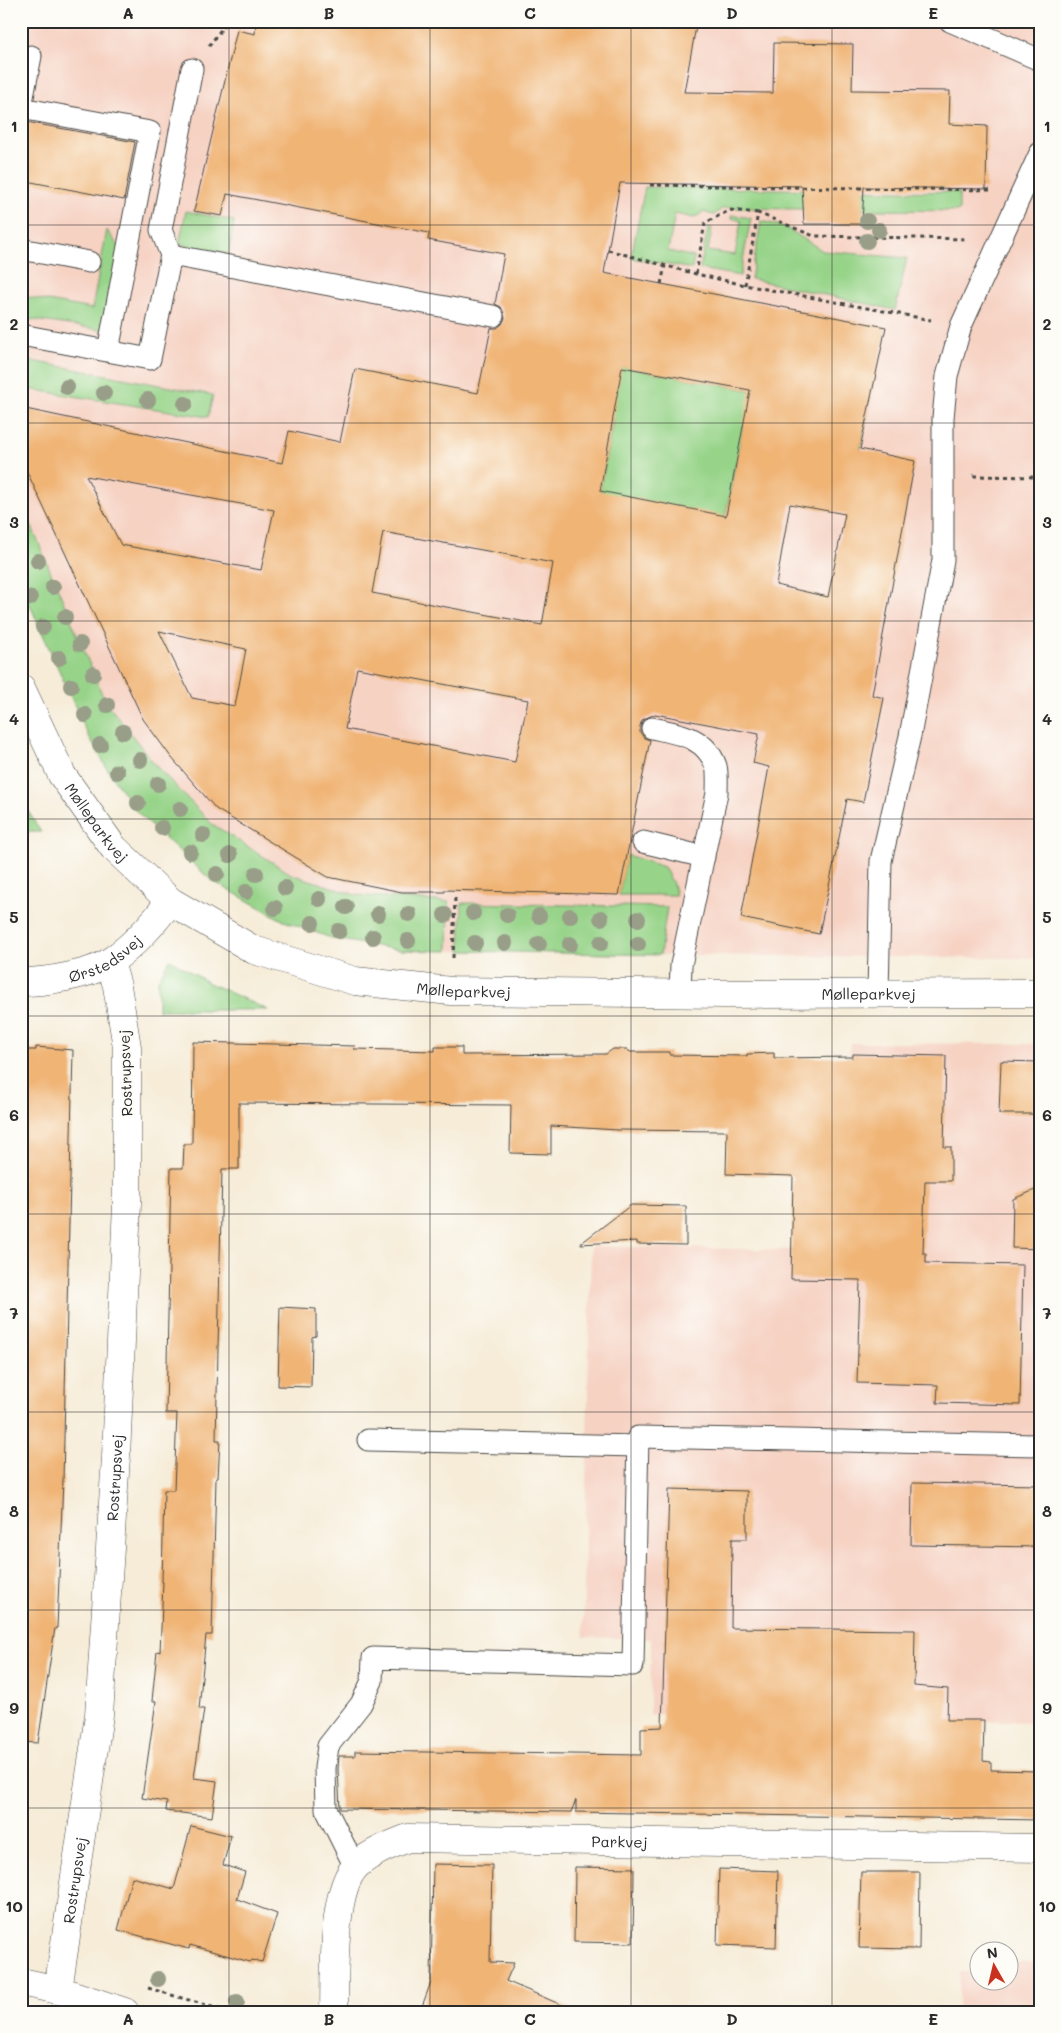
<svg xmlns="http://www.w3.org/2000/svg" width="1061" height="2033" font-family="Mali,sans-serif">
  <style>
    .built { fill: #f6d2c3 }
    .green { fill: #97d489; stroke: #61805a }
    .building { fill: #f0b475; fill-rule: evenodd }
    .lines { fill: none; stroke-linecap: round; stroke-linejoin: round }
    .lane-casing { stroke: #494845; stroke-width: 23 }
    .street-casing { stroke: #494845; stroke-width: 29 }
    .secondary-casing { stroke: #494845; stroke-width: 29 }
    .path { stroke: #494845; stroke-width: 3; stroke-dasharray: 4 4; stroke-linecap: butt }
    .lane { stroke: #fff; stroke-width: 21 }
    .street { stroke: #fff; stroke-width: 28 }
    .secondary { stroke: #fff; stroke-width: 28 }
    .tree { fill: #989e88 }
    .grid { fill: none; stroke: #2b2b2b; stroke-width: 1; stroke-opacity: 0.55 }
    .labels { text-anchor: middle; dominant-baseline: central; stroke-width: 4; stroke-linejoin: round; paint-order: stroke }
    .street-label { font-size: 15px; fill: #2b2b2b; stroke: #fdfcf7 }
    .neatline { fill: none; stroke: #2b2b2b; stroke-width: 2 }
    .grid-label { font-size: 16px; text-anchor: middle; font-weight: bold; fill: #2b2b2b }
  </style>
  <rect width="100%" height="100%" fill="#fdfcf7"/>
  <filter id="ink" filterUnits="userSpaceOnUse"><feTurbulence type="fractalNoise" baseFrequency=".02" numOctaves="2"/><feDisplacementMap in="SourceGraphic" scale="10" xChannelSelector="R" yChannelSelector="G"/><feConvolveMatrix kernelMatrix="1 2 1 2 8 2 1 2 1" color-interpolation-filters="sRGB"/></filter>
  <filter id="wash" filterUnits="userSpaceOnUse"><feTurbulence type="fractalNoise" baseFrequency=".0096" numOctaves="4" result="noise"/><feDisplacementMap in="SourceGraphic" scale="20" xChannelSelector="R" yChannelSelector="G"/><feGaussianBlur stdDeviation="1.12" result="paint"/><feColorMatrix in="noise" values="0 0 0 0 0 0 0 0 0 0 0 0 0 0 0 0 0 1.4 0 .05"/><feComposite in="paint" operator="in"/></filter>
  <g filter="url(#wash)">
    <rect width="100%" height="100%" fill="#f6ecd8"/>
    <g class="built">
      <polygon points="21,21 1040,21 1040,958 660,955 400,950 334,939 284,921 211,880 137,812 109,772 87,733 21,585"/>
      <polygon points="850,1043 1040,1044 1040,1722 650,1714 651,1639 583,1637 591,1246 844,1251"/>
      <polygon points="1009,1962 1040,1962 1040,2012 958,2012 960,1972 978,1972 978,1980 1008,1980"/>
    </g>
    <g class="green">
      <polygon points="645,187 959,192 959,211 723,208 714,215 703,212 694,218 675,214 668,251 694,257 692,269 631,258"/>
      <polygon points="186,211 234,221 229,254 179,244"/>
      <polygon points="732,215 751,218 740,276 700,269 708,228 712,228 708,251 735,255 741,221 731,218"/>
      <polygon points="761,221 785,227 823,251 907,258 895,310 751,279"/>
      <polygon points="107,230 119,247 103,330 21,318 21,296 92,309"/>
      <polygon points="564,356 868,412 861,449 743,427 719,548 600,491 613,419 574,411"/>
      <polygon points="21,359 213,395 208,417 21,388"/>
      <polygon points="21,501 105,701 156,766 212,824 291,874 356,895 449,902 448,951 400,950 334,939 284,921 211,880 137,812 109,772 87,733 21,585"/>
      <polygon points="21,800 41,832 21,832"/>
      <polygon points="627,855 664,867 673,884 676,895 619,895"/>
      <polygon points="462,903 667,907 660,955 460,951"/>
      <polygon points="170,959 207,982 268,1010 158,1010 158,980"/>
    </g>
    <g id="blocks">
      <g class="building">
        <path d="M256 21H697L684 92 773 93 774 43 853 44 852 90 950 91 949 124 987 126 986 189 864 187 862 224H804L802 186 620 183 604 273 886 327 860 449 915 461 872 695 884 698 863 802 847 799 819 934 741 918 769 767 753 763 759 734 655 714 642 720 640 726V732L644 738 650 740 619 895 445 890V892H402L328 877 216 809 171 757 143 719 21 459V408L282 463 289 431 340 442 355 369 478 393 491 328H497L502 324 505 318 501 307 495 304 504 254 428 240 429 233 227 194 222 216 194 211 237 30 255 34ZM622 367 750 390 726 516 600 491ZM86 476 274 510 261 570 121 545ZM790 504 845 514 828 597 776 585ZM383 532 553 563 542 625 372 593ZM159 631 246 649 235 706 192 698ZM357 668 528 700 515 762 345 729Z"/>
        <polygon points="21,121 135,142 124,200 21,180"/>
        <polygon points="193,1042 355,1046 354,1049 435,1051 435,1047 462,1047 462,1055 606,1054 613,1049 627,1049 630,1052 670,1052 670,1055 747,1056 747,1054 774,1053 774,1058 853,1057 853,1054 946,1056 944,1147 951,1147 951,1181 925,1181 923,1253 926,1253 926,1263 1023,1265 1020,1405 937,1403 938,1385 857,1383 860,1280 791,1279 793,1176 726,1174 727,1131 618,1130 551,1126 551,1154 510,1153 511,1105 239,1103 239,1169 222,1169 216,1440 220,1440 218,1478 216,1478 212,1635 206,1635 199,1709 204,1709 194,1778 217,1781 212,1817 166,1811 167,1802 142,1798 156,1701 152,1701 157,1651 160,1652 163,1582 162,1582 164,1490 174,1490 177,1413 166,1413 171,1168 183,1168 184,1144 192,1144"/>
        <polygon points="36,1047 73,1050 63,1480 57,1628 55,1628 38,1743 21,1742 22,1096 23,1050 36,1050"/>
        <polygon points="1001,1061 1040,1062 1040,1114 999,1114"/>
        <polygon points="1040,1188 1040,1249 1012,1248 1013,1199"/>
        <polygon points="631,1205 686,1206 686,1245 637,1244 637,1241 580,1244"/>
        <polygon points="280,1307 316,1309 316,1336 312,1337 311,1387 278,1386"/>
        <polygon points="912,1483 1040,1485 1040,1547 911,1545"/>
        <polygon points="669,1489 747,1491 747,1539 732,1539 731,1628 915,1630 914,1686 948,1689 947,1720 984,1720 983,1761 991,1762 991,1770 1040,1771 1040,1820 576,1812 576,1800 571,1812 340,1809 338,1769 339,1756 355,1756 355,1751 641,1755 641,1728 662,1727"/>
        <polygon points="191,1826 231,1836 223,1865 245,1872 237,1899 277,1914 262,1962 252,1960 250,1962 190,1945 189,1949 118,1930 132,1877 174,1889"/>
        <polygon points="433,1864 492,1865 490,1962 514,1963 506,1981 578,2012 420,2012 431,1982"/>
        <polygon points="575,1867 634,1868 633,1943 574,1942"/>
        <polygon points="719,1869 778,1871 776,1947 717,1945"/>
        <polygon points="861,1872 920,1872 919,1949 859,1948"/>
      </g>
    </g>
  </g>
  <g filter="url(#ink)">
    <use href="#blocks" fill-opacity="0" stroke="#494845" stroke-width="1"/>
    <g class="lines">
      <defs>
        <g id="lane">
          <polyline points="950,21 1040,60"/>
          <polyline points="21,107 31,56"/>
          <polyline points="21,108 150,132 108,351"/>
          <polyline points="21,249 89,262"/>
          <polyline points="171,255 161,230 192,69"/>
          <polyline points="21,335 150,359 171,255 493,316"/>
          <path d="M652 728C679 734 705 736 716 766 718 773 717 785 717 793L681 965 680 993"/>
          <polyline points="643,842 704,857"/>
          <polyline points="878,992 881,861 910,736 943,560 943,418 947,376 961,326 1040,153"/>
          <polyline points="368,1440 638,1446"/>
          <polyline points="355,1867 326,1809 325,1768 328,1746 361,1704 372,1681 373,1658 633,1665 638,1437 1040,1445"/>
        </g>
        <g id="street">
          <path id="s1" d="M21 688 62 775 113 847 170 901 254 950 355 981 451 991 724 994 1040 993"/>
          <path id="s2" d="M21 982C45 982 91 975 111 961 134 945 154 923 170 901"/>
          <path id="s3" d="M58 1990 99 1715 116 1457 127 1204V1047L117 986 110 962"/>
          <path id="s4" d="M334 2012C335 1977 331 1889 357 1865 372 1852 390 1845 408 1838L1040 1848"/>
        </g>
        <polyline id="secondary" points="21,1982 58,1990 125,2012"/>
      </defs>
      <use href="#lane" class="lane-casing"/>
      <use href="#street" class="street-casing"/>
      <use href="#secondary" class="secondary-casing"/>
      <g class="path">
        <polyline points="209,46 227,21"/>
        <polyline points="650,185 991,190"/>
        <polyline points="608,250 696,274 745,285 931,320"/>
        <polyline points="696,274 705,223 730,210 758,213"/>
        <polyline points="661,284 665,266"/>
        <polyline points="745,285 758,213 814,236 968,239"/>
        <polyline points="973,476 1040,477"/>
        <polyline points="453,958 455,897"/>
        <polyline points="148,1988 229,2012"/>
      </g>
      <use href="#lane" class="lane"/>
      <use href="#street" class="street"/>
      <use href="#secondary" class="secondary"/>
    </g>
    <g class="tree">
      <circle cx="867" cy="221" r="8"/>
      <circle cx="879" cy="230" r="8"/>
      <circle cx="867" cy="241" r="8"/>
      <circle cx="67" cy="387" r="8"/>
      <circle cx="104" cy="393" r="8"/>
      <circle cx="148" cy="400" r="8"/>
      <circle cx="185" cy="404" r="8"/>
      <circle cx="38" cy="561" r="8"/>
      <circle cx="53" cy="587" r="8"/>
      <circle cx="30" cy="598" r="8"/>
      <circle cx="65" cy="617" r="8"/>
      <circle cx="43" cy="627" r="8"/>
      <circle cx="80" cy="644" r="8"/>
      <circle cx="59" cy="658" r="8"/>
      <circle cx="93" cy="674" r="8"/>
      <circle cx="71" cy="686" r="8"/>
      <circle cx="107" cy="705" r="8"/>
      <circle cx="85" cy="715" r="8"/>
      <circle cx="123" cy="732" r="8"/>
      <circle cx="100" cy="745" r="8"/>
      <circle cx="140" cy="760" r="8"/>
      <circle cx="117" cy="772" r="8"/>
      <circle cx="158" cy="784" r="8"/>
      <circle cx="138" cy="803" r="8"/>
      <circle cx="180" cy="809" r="8"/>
      <circle cx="162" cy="828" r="8"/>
      <circle cx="203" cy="835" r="8"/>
      <circle cx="190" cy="852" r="8"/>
      <circle cx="230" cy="855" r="8"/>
      <circle cx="217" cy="874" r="8"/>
      <circle cx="256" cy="874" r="8"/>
      <circle cx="285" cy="888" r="8"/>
      <circle cx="246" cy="892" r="8"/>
      <circle cx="319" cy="899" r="8"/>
      <circle cx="346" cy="907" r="8"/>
      <circle cx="275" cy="908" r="8"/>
      <circle cx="473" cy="913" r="8"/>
      <circle cx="378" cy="914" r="8"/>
      <circle cx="409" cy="914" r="8"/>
      <circle cx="445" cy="915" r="8"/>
      <circle cx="507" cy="915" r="8"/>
      <circle cx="539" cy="916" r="8"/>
      <circle cx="570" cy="916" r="8"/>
      <circle cx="601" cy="918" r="8"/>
      <circle cx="638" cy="919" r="8"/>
      <circle cx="312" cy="923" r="8"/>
      <circle cx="339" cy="931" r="8"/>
      <circle cx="373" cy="937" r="8"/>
      <circle cx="408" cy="941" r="8"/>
      <circle cx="475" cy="943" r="8"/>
      <circle cx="505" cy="943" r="8"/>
      <circle cx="601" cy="943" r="8"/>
      <circle cx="539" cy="944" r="8"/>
      <circle cx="570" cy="944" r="8"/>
      <circle cx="638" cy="944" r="8"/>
      <circle cx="158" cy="1979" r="8"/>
      <circle cx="237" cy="2002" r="8"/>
    </g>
  </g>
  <path class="grid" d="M229 21V2012M430 21V2012M631 21V2012M832 21V2012M21 225H1040M21 423H1040M21 621H1040M21 819H1040M21 1016H1040M21 1214H1040M21 1412H1040M21 1610H1040M21 1808H1040"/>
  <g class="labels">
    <g class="street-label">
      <text stroke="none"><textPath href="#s1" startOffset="155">Mølleparkvej</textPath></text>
      <text stroke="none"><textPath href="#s2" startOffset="89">Ørstedsvej</textPath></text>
      <text stroke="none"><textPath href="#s1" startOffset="575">Mølleparkvej</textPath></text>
      <text stroke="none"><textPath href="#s1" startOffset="980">Mølleparkvej</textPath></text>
      <text transform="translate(125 1073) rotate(-92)">Rostrupsvej</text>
      <text stroke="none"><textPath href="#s3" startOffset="516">Rostrupsvej</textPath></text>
      <text stroke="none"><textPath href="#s4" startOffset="421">Parkvej</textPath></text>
      <text stroke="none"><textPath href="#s3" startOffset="111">Rostrupsvej</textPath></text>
    </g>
  </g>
  <rect width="1061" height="2033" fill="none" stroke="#fdfcf7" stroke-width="55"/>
  <g transform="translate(994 1966) rotate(352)"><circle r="24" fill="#fdfcf7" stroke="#a9a8a5"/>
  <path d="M0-4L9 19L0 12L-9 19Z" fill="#c8321e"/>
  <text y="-8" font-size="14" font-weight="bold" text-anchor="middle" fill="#2b2b2b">N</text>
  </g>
  <rect x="28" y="28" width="1006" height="1978" class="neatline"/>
  <g class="grid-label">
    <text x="128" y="19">A</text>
    <text x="329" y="19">B</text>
    <text x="530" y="19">C</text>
    <text x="732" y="19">D</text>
    <text x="933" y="19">E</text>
    <text x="14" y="132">1</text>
    <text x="1047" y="132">1</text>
    <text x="14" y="330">2</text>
    <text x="1047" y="330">2</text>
    <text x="14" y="528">3</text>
    <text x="1047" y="528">3</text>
    <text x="14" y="725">4</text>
    <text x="1047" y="725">4</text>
    <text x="14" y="923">5</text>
    <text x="1047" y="923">5</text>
    <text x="14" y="1121">6</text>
    <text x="1047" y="1121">6</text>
    <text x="14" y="1319">7</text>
    <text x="1047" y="1319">7</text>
    <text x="14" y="1517">8</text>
    <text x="1047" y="1517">8</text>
    <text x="14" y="1714">9</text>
    <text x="1047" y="1714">9</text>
    <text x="14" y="1912">10</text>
    <text x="1047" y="1912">10</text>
    <text x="128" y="2025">A</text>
    <text x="329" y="2025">B</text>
    <text x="530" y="2025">C</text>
    <text x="732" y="2025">D</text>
    <text x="933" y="2025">E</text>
  </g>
</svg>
